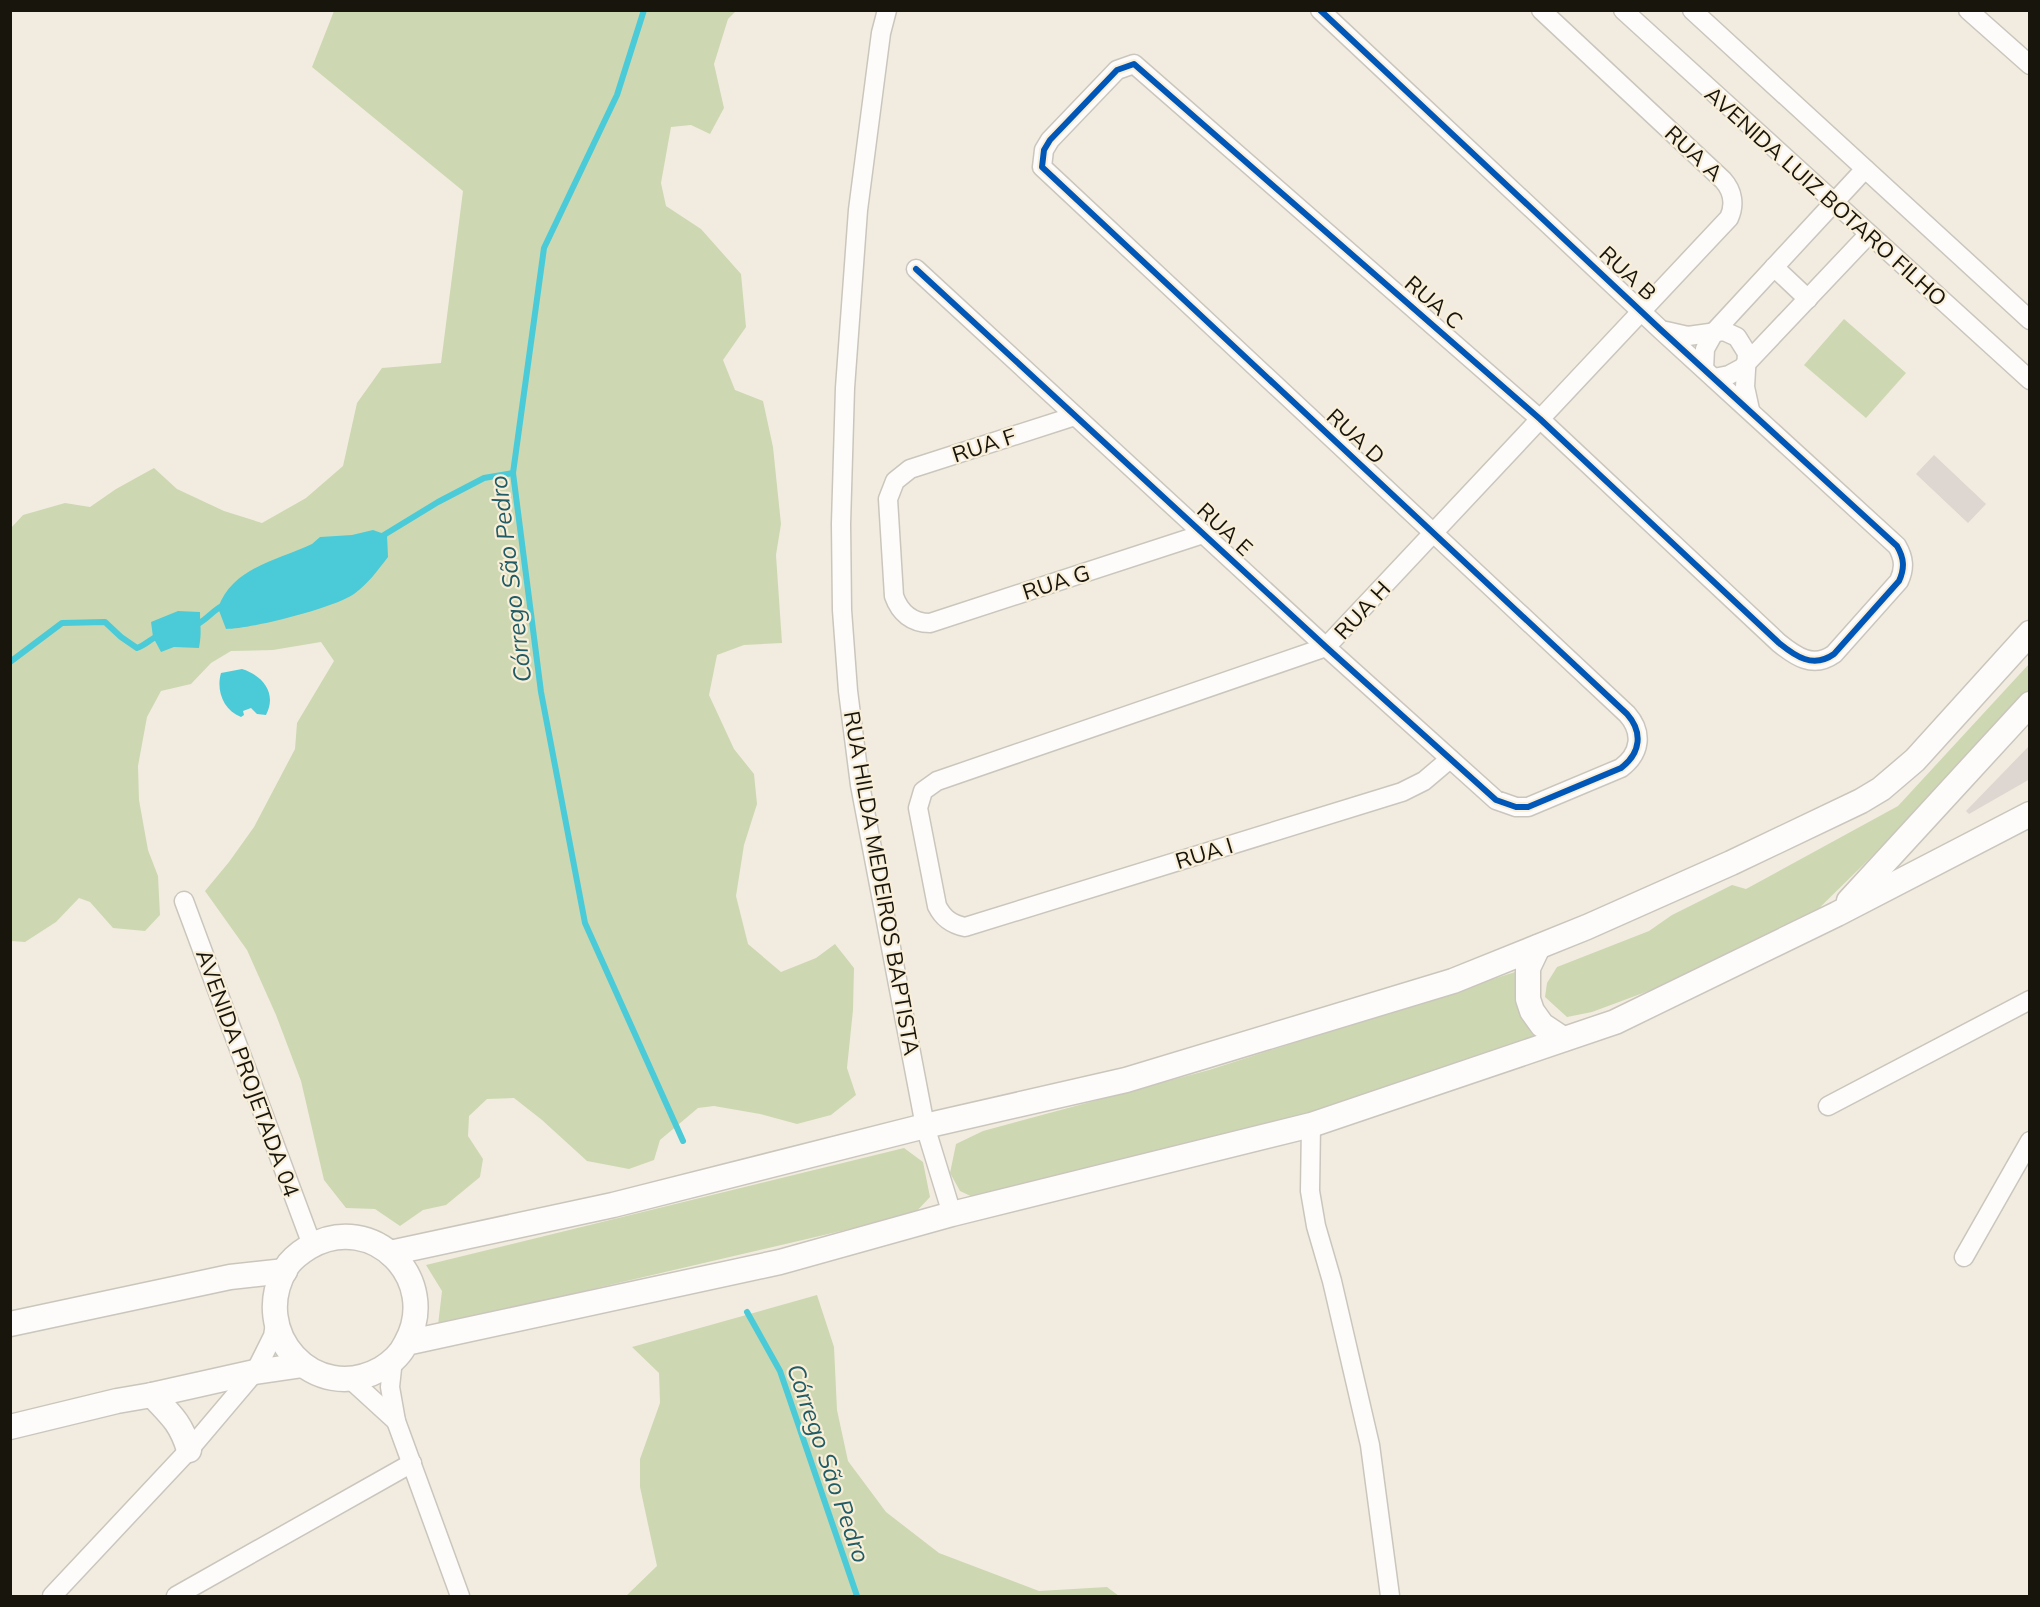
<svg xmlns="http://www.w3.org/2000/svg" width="2040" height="1607" font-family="Mulish,sans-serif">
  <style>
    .green { fill: #cdd8b2 }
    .water { fill: #4bcbd7 }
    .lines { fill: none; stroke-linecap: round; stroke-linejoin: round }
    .stream { stroke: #4bcbd7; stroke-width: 6 }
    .building { fill: #ddd6d1 }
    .minor-casing { stroke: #cac6bd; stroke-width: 21 }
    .major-casing { stroke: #cac6bd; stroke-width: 27 }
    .minor { stroke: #fdfcfa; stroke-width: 18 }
    .major { stroke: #fdfcfa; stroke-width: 24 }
    .cycleway-casing { stroke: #f9efd9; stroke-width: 10 }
    .cycleway { stroke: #0057b8; stroke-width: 6 }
    .labels { text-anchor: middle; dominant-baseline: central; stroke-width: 4.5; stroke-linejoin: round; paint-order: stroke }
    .street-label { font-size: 22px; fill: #18150d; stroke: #f9efd9 }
    .water-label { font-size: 24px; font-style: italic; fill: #205c65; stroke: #f9efd9 }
  </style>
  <rect width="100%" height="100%" fill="#f2ece0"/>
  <g class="green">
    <polygon points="334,11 736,11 728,19 714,64 724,108 710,134 691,125 671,127 661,183 666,206 701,229 741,274 746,327 723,360 735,390 763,401 773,447 781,524 776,555 782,643 744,645 717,655 709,695 734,749 754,774 757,804 744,845 736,896 748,944 781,972 816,958 835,944 854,968 853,1010 847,1068 856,1095 831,1115 797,1124 760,1114 714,1106 698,1108 660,1140 654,1160 629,1169 587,1161 542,1120 514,1098 487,1099 469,1116 468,1136 483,1159 480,1177 446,1205 423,1210 400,1226 375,1209 346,1208 324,1180 301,1081 276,1015 247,950 205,891 229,862 254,827 295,749 297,723 334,661 321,642 273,650 231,651 211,663 191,684 161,691 147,717 138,766 139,800 148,850 158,876 160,915 145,931 113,928 90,902 79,898 56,922 25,942 11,941 11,528 23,515 65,503 90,507 116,489 154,468 177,489 224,511 262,523 306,498 343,466 357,403 382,368 441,363 463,191 312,67"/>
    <polygon points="1844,319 1906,373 1866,418 1804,365"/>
    <polygon points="2029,664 2029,692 1910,819 1806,921 1697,973 1592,1012 1567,1017 1545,997 1547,983 1557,967 1649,931 1672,915 1732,885 1746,889 1898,806"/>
    <polygon points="1515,972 1519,1007 1540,1036 1326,1108 1023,1189 977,1199 960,1191 950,1173 956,1144 983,1131 1209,1070"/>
    <polygon points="904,1148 923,1162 930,1197 914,1214 438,1325 442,1291 426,1265"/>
    <polygon points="817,1295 834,1347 837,1410 848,1461 886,1512 939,1553 1039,1591 1107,1587 1119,1596 626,1596 657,1566 640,1487 640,1459 660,1403 659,1373 632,1347"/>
  </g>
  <g class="water">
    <path d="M373 530 387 535 388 557C378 570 368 584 354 594 334 608 251 629 226 629L218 608C233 567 276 561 312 544L320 537 352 535Z"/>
    <path d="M178 611 200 612C200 627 202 632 199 648L174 647 161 652 153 637 151 622Z"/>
    <path d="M242 669C264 676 277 694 266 715L257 714 251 708 243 711 244 715 241 717C223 710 216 690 221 673Z"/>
  </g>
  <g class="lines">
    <g class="stream">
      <polyline points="644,10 617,95 544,248 513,473 541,692 585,923 683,1141"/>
      <polyline points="379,538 438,502 484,478 513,473"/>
      <path d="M193 626C206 622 212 610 224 605"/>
      <path d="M10 662 62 623 105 622 121 637 137 648C146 645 151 638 160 635"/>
      <polyline points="747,1312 780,1371 857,1596"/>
    </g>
  </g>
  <g class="building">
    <polygon points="1934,455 1986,504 1968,523 1916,474"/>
    <polygon points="2030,745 2030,779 1969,814 1966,811"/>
  </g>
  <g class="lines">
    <defs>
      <g id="minor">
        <polyline points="887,10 881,33 858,210 845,388 841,524 842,610 848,691 860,785 925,1126 952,1214"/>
        <polyline points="1623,10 2030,380"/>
        <polyline points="1692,10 2030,320"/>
        <polyline points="1968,10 2030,65"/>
        <polyline points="1774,267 1808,299"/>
        <path d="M916 269 1326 647 1496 800 1516 807H1528L1621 768C1641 753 1643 732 1627 714L1042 167 1044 150 1050 140 1117 70 1134 64 1540 419 1779 643C1795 656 1813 669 1834 654L1899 581C1905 568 1904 558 1897 546L1661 330 1320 10"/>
        <polyline points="1666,331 1688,336 1724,331 1737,337 1747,353 1745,387 1750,410"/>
        <polyline points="1704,369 1705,349 1715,331 1865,169"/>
        <polyline points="1714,378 1729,375 1742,368 1868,235"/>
        <path d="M1075 416 910 469 895 481 888 499 894 596C900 613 912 623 930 623L1203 534"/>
        <path d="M1450 759 1424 781 1402 792 965 927C951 924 943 918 937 906L918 808 923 791 937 781 1326 647 1729 218C1735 205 1733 191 1723 180L1541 10"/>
        <polyline points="184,901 312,1245"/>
        <polyline points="1828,1106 2030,1000"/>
        <polyline points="1311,1125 1310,1191 1316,1226 1332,1281 1370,1445 1390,1596"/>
        <polyline points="1964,1257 2030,1141"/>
        <polyline points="393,1359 390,1387 396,1421 460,1596"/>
        <polyline points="350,1379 396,1421"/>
        <polyline points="52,1596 189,1450 255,1372 273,1336 275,1324"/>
        <polyline points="176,1596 412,1463"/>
      </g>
      <g id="major">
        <polyline points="1849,901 2030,704"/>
        <polyline points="1538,947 1528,968 1528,999 1532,1011 1542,1025 1563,1039"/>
        <polyline points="390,1253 613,1205 925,1126 1126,1080 1453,981 1587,927 1731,863 1861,801 1881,789 1915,760 2030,633"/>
        <polyline points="10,1324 230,1277 285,1271"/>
        <path d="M406 1343C441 1280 373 1210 309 1247 301 1252 291 1259 286 1268 248 1332 314 1406 381 1369 391 1363 401 1354 406 1343L780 1262 952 1214 1311 1125 1615 1022 1837 914 2030 814"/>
        <path d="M152 1395C171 1415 181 1423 189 1450"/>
        <polyline points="10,1427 117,1401 152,1395 255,1372 303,1365"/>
      </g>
    </defs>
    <use href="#minor" class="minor-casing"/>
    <use href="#major" class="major-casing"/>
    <use href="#minor" class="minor"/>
    <use href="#major" class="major"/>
    <defs>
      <path id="cycleway" d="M916 269 1326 647 1496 800 1516 807H1528L1621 768C1641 753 1643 732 1627 714L1042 167 1044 150 1050 140 1117 70 1134 64 1540 419 1779 643C1795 656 1813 669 1834 654L1899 581C1905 568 1904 558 1897 546L1661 330 1320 10"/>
    </defs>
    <use href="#cycleway" class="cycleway-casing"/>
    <use href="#cycleway" class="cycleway"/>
  </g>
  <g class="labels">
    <g class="street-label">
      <text transform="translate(1694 153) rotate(43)">RUA A</text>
      <text transform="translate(1826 196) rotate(42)">AVENIDA LUIZ BOTARO FILHO</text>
      <text transform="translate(1628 273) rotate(43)">RUA B</text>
      <text transform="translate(1434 302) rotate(41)">RUA C</text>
      <text transform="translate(1356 436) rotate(43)">RUA D</text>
      <text transform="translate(984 445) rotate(-18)">RUA F</text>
      <text transform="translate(1225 529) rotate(43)">RUA E</text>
      <text transform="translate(1056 582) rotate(-18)">RUA G</text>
      <text transform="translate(1362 610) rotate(-47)">RUA H</text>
      <text transform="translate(1204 853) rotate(-17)">RUA I</text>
      <text transform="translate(882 883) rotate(80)">RUA HILDA MEDEIROS BAPTISTA</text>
      <text transform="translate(248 1073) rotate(70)">AVENIDA PROJETADA 04</text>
    </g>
    <g class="water-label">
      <text transform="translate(510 579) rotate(-97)">Córrego São Pedro</text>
      <text transform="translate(829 1463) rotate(71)">Córrego São Pedro</text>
    </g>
  </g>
  <rect width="2040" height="1607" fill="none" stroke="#18150d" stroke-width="24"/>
</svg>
